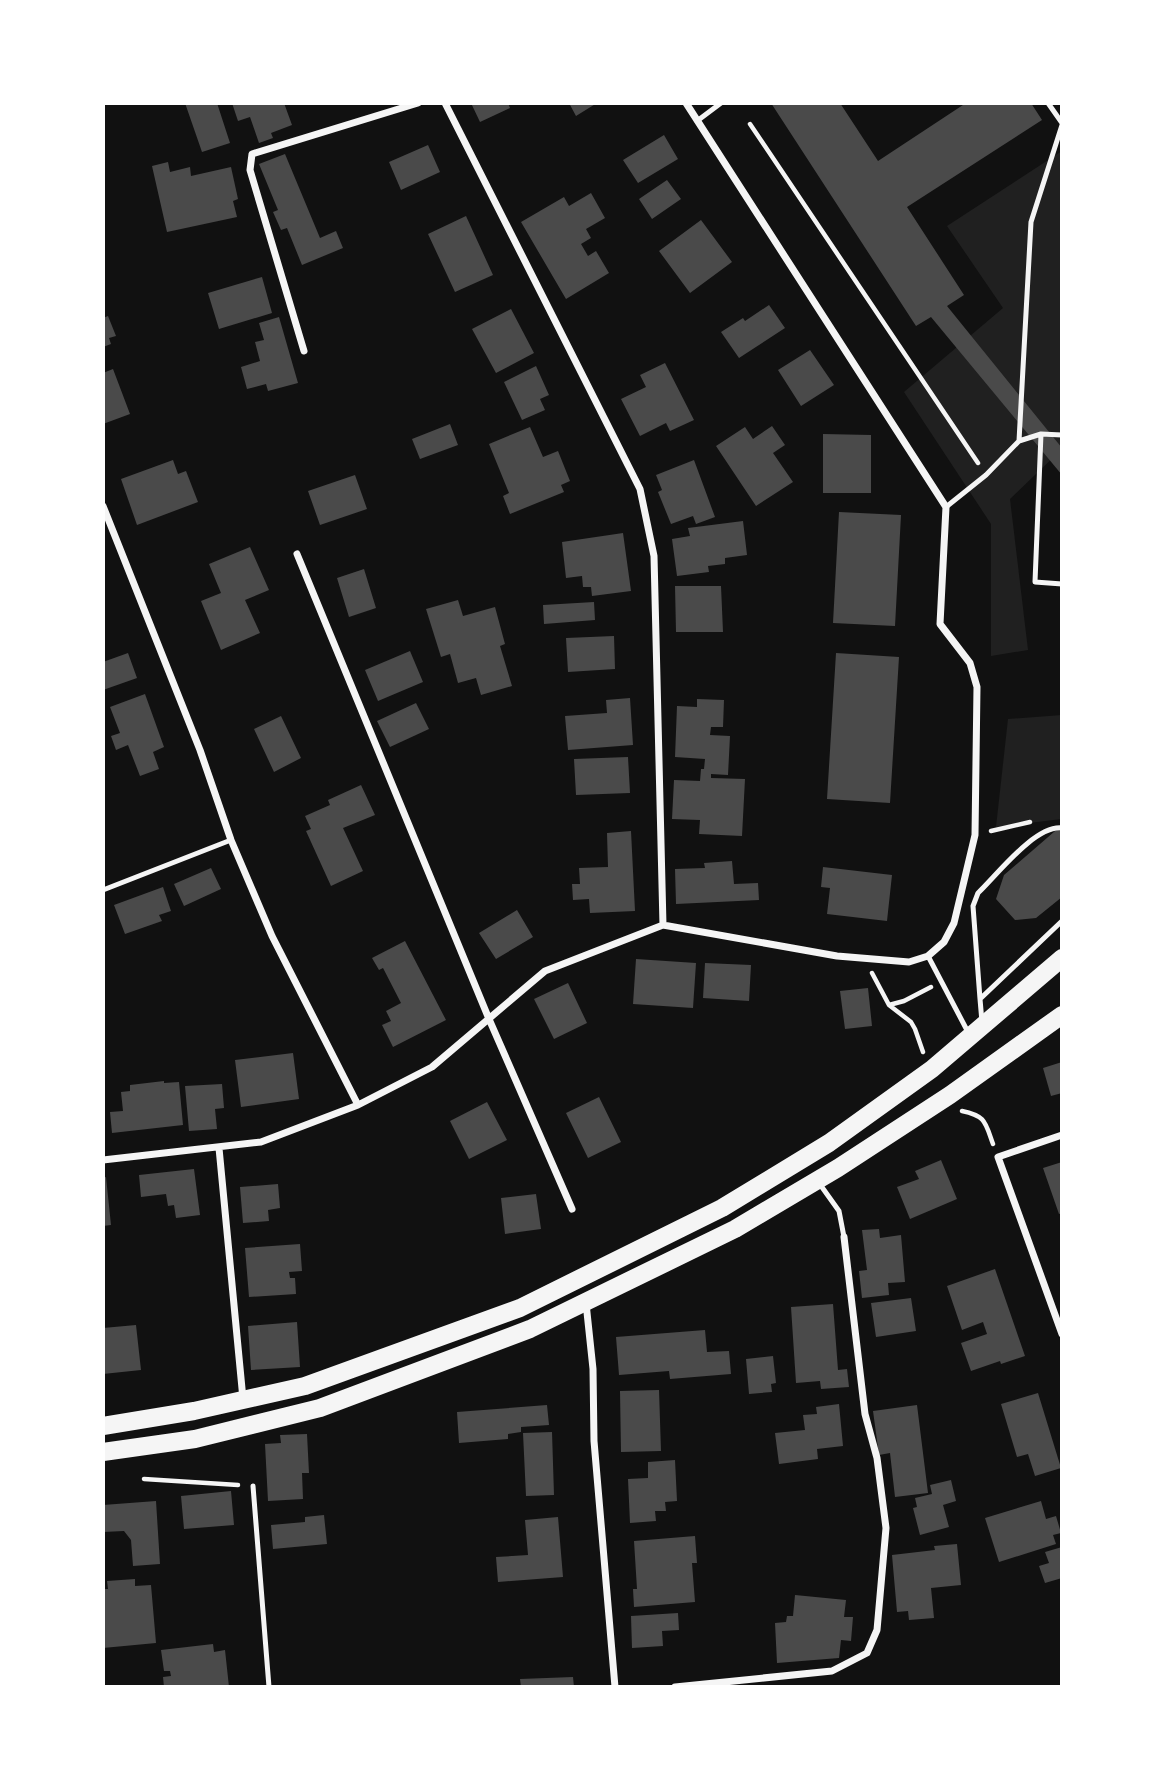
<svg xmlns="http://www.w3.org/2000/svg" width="1165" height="1790" font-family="Roboto,sans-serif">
<rect width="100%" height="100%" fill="#111"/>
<path fill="#202020" d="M1062 151V449L1010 499 1028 650 991 656V524L904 392 1003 308 947 226Z
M1062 715V819L996 827 1008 719Z"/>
<path fill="#4a4a4a" d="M185 103H217L230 143 202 152Z
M232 103H284L292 125 271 133 273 138 259 143 250 117 238 121Z
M471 103H508L510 108 480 122Z
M569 103H597L576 116Z
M771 103H840L878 161 966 103H1031L1042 120 907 207 964 295 947 306 1062 448V475L931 317 916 326Z
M664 135 678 159 638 183 623 160Z
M428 145 440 172 401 190 389 162Z
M285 154 320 238 336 231 343 248 302 265 287 228 281 230 273 212 278 210 259 164Z
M168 162 170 172 190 167 191 176 231 167 238 199 233 201 237 217 167 232 152 166Z
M667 180 681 199 652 219 639 199Z
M591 193 605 218 586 229 591 238 581 244 588 256 596 251 609 273 566 299 521 222 564 197 569 206Z
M466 216 493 275 455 292 428 234Z
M701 220 732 262 690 293 659 251Z
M262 277 272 313 219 329 208 293Z
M769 305 785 328 739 358 721 332 743 318 745 321Z
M511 309 534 353 496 373 472 329Z
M108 316 116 336 109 338 111 344 103 347V318Z
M279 317 298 383 268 391 266 384 247 389 241 367 260 361 255 342 264 340 259 323Z
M810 350 834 385 801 406 778 370Z
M665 363 694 420 670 431 666 423 640 436 621 399 646 387 640 375Z
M536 366 549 395 540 399 545 410 522 420 504 382Z
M113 369 130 414 103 424V373Z
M450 424 458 445 420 459 412 439Z
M772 426 785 445 773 453 793 482 756 506 716 446 745 427 753 439Z
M530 427 543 457 558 451 570 481 561 485 564 492 510 514 503 496 509 493 489 444Z
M823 434 871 435V493H823Z
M173 460 178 474 186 471 198 502 137 525 121 479Z
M694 460 715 517 696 524 693 516 671 524 658 492 662 490 656 475Z
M355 475 367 509 320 525 308 491Z
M839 512 901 515 895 626 833 623Z
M743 521 747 555 725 558V564L708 566 709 572 677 576 672 539 690 536 688 528Z
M623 533 631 591 592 596 591 587H583L582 576 566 578 562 542Z
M250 547 269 590 245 600 260 633 221 650 201 601 221 593 209 564Z
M364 569 376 608 349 617 337 578Z
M675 586H721L723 632H676Z
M458 600 463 616 495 607 505 644 500 646 512 686 481 695 476 678 458 683 450 654 441 657 426 609Z
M594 602 595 620 544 624 543 605Z
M614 636 615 669 568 672 566 638Z
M410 651 423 682 378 701 365 670Z
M128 653 137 678 103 690V662Z
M836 653 899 657 890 803 827 799Z
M145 694 164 747 153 752 159 769 140 776 128 745 116 750 111 736 120 733 110 707Z
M630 698 633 745 568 750 565 716 607 713 606 700Z
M697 699 724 700 723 727H711L710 735 730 736 728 775 711 774V778L745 779 742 836 699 834 700 820 672 819 674 780 700 781 701 769H704L705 759 675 757 677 706 697 707Z
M416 703 429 729 390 747 377 721Z
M281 716 301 758 274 772 254 729Z
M628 757 630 793 576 795 574 759Z
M361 785 375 815 343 828 363 871 331 886 306 831 311 829 305 816 330 805 328 800Z
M1062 825V897L1036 918 1015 920 996 899 1004 875Z
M631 831 635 911 590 913 589 899 573 900 572 884H580L579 868 608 867 607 833Z
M732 861 734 884 758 883 759 900 676 904 675 869 705 868 704 863Z
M823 867 892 875 887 921 827 914 830 888 821 887Z
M211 868 221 889 184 906 174 884Z
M163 887 171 911 159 915 162 921 125 934 114 905Z
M517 910 533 937 496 959 479 933Z
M405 941 446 1020 393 1047 382 1025 391 1021 386 1011 401 1003 383 968 379 970 372 958Z
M636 959 696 963 693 1008 633 1004Z
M705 963 751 965 749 1001 703 998Z
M568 983 587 1023 554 1039 534 999Z
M868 988 872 1026 845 1029 840 991Z
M293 1053 299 1099 241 1107 235 1060Z
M1062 1062V1093L1051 1096 1043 1068Z
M164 1081V1083L179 1082 183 1125 112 1133 110 1112 123 1111 121 1092 130 1091V1085Z
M222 1084 224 1108 215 1109 217 1129 189 1131 185 1086Z
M599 1097 621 1142 588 1158 566 1113Z
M487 1102 507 1140 469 1159 450 1121Z
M941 1160 957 1199 910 1219 897 1187 919 1179 915 1171Z
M1062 1162V1213L1059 1214 1043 1168Z
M194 1169 200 1215 176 1218 174 1205 168 1206 166 1194 141 1197 139 1175Z
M106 1177 111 1225 103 1226V1178Z
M278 1184 280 1208 268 1210 269 1221 243 1223 240 1187Z
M536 1194 541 1229 505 1234 501 1198Z
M879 1229 880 1238 901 1235 905 1282 888 1283 889 1295 862 1298 859 1271 867 1270 862 1230Z
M300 1244 302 1271 289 1272 290 1278H295L296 1294 249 1297 245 1248Z
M995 1269 1025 1356 1001 1364 1000 1361 971 1371 961 1343 987 1334 983 1322 962 1330 947 1286Z
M911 1298 916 1331 876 1337 871 1303Z
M833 1304 838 1370 847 1369 849 1387 821 1389 820 1381 796 1383 791 1307Z
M297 1322 300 1367 251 1370 248 1326Z
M136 1325 141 1370 103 1374V1328Z
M705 1330 707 1352 729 1351 731 1374 670 1379 669 1371 619 1375 616 1337Z
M773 1356 776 1383 771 1384 772 1392 749 1394 746 1359Z
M659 1390 661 1451 621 1452 620 1391Z
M1038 1393 1061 1468 1035 1476 1028 1454 1017 1457 1001 1404Z
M839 1404 843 1446 817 1449 818 1459 779 1464 775 1433 805 1430 803 1415 817 1414 816 1407Z
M547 1405 549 1425 521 1427V1432L508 1434V1439L459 1443 457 1412Z
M917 1405 928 1493 895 1497 890 1453 879 1455 873 1411Z
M552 1432 554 1495 526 1496 523 1433Z
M307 1434 309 1473H302L303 1499 268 1501 265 1444 281 1443 280 1435Z
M675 1460 677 1501 665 1502 666 1511H655L656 1521 630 1523 628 1479 648 1478V1462Z
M951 1480 956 1501 943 1505 949 1527 920 1535 913 1508 917 1507 915 1498 932 1494 930 1485Z
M231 1491 234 1525 184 1529 181 1496Z
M156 1501 160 1564 133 1566 131 1540 124 1531 103 1532V1505Z
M1041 1501 1046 1519 1056 1516 1061 1533 1053 1535 1056 1544 999 1562 985 1518Z
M324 1515 327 1544 273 1549 271 1525 305 1522V1517Z
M558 1517 563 1577 498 1582 496 1557 528 1555 525 1520Z
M695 1536 697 1563H692L695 1602 634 1607 633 1589H637L634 1541Z
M957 1544 961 1585 931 1588 934 1618 909 1620 908 1611 897 1612 892 1555 935 1550 934 1546Z
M1062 1547V1578L1045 1583 1039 1566 1049 1563 1045 1552Z
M135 1579V1586L151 1585 156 1643 103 1648V1589H108L107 1581Z
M795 1595 846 1600 844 1617H853L851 1641 841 1640 839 1658 777 1663 775 1623 786 1622 787 1616H793Z
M678 1613 679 1630 662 1631 663 1646 632 1648 631 1616Z
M213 1644 214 1652 225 1650 229 1687H164L163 1677 171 1676 170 1671H164L161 1650Z
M573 1677 574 1687H521L520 1679Z"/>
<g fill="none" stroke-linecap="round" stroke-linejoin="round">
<path stroke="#f5f5f5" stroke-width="4.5" d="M750 124 978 463
M991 831 1030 822
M872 973 889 1005 911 1022 915 1029 923 1052
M889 1005 904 1001 931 987
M962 1111C986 1116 985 1122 993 1144
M144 1479 238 1485"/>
<path stroke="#f5f5f5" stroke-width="5" d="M1048 103 1062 123
M697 121 721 103
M1041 434 1035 582 1062 584
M1019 441 1041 434 1062 435
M946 507 986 475 1019 441 1031 222 1062 125
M103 890 231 840
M928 956 969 1034
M980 999 973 906 978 893C997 875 1035 825 1062 828
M982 1022 980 999 1062 921
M819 1183 839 1211 844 1237
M253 1486 269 1687"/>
<path stroke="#f5f5f5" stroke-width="7" d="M445 103 640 489 654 556 663 925
M304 351 250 170 252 154 418 103
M103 506 200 750 231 840 272 936 358 1105
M297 554 489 1019 572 1209
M663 925 837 956 909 962 928 956 944 942 954 923 975 835 977 687 970 663 940 624 946 507 686 103
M1062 1135 998 1157 1062 1334
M219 1148 243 1399
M103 1160 261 1142 358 1105 432 1067 545 971 663 925
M586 1303 593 1369 594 1441 615 1687
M675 1687 832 1671 867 1653 877 1630 886 1528 877 1458 865 1414 844 1237"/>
<path stroke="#f5f5f5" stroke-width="18" d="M103 1426 194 1411 305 1386 520 1308 722 1208 829 1143 932 1069 1062 958
M103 1452 195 1439 320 1408 530 1329 735 1229 838 1168 950 1095 1062 1015"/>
</g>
<rect width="1165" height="1790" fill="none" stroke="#ffffff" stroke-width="210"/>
</svg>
